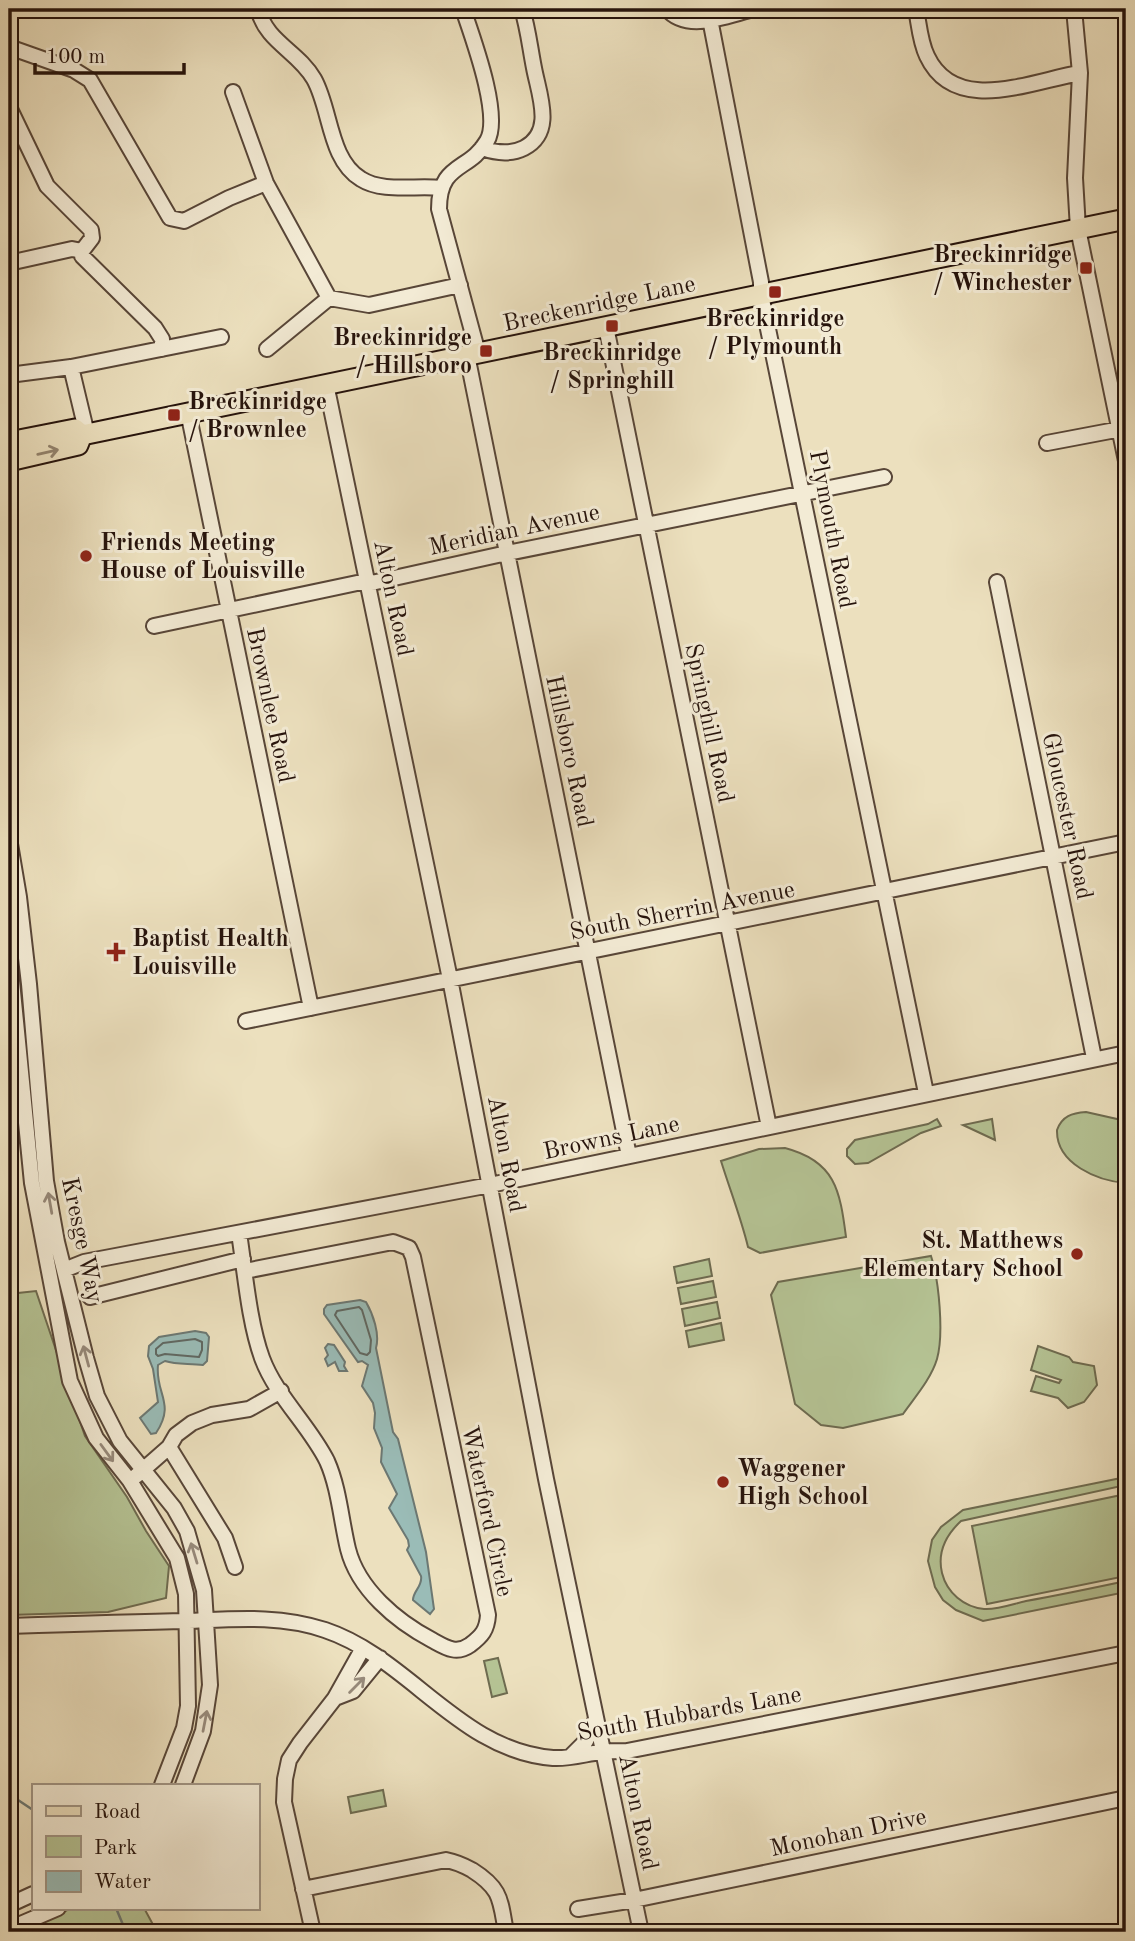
<svg xmlns="http://www.w3.org/2000/svg" width="1135" height="1941" font-family="'Old Standard TT',serif">
<rect width="100%" height="100%" fill="#ece0be"/>
<filter id="stains"><feTurbulence type="fractalNoise" baseFrequency=".00286" numOctaves="4"/><feColorMatrix values="0 0 0 0 .2 0 0 0 0 .09 0 0 0 0 .02 0 0 0 .5 -.17"/></filter>
<radialGradient id="worn" r=".72"><stop offset=".6" stop-color="#630" stop-opacity="0"/><stop offset="1" stop-color="#630" stop-opacity=".3"/></radialGradient>
<path fill="#b5c394" stroke="#6e6b50" stroke-width="2" d="M1086 1112 1117 1119 1126 1124V1183C1098 1181 1056 1164 1057 1130 1062 1116 1072 1113 1086 1112Z
M937 1119 941 1126 921 1133 868 1163 855 1164 847 1156V1149L855 1140 928 1124Z
M992 1119 995 1140 963 1125Z
M785 1148C835 1161 840 1190 846 1237L760 1253 748 1247C741 1218 730 1190 721 1161L759 1149Z
M931 1256C939 1280 944 1334 937 1359 931 1379 915 1397 903 1414L843 1428 821 1425 795 1404 771 1295 778 1282Z
M709 1259 712 1276 677 1283 674 1267Z
M713 1281 716 1297 681 1304 678 1288Z
M36 1291 85 1436 127 1497 146 1531 169 1566 166 1598 108 1612 9 1615V1294Z
M717 1302 720 1318 685 1326 682 1309Z
M721 1323 724 1340 689 1347 686 1331Z
M1038 1346 1069 1357 1073 1362 1094 1366 1097 1385 1084 1402 1068 1408 1058 1398 1031 1391 1036 1376 1059 1383 1061 1380 1031 1370Z
M1126 1477V1485L961 1521C946 1535 937 1552 942 1573 947 1593 964 1607 984 1609 997 1610 1013 1604 1026 1601 1060 1595 1093 1588 1126 1581V1592L983 1621 956 1610 943 1600 935 1587 928 1561 932 1540 941 1527 963 1510Z
M1126 1494V1576L987 1604 972 1526Z
M498 1658 507 1693 492 1697 484 1661Z
M383 1790 386 1806 351 1813 348 1797Z
M72 1908H144L157 1932H16Z"/>
<path fill="#9abcb7" stroke="#6c7873" stroke-width="2" d="M360 1300 366 1302C373 1314 380 1334 376 1348L393 1432 398 1439 426 1552 434 1609 430 1614 413 1600C413 1591 423 1586 421 1576L407 1550 409 1546 408 1540 389 1508 397 1494 381 1462 382 1448 374 1428 375 1413 373 1403 362 1386 368 1365 362 1361 358 1362 324 1314V1309L327 1305Z
M195 1331 206 1333 209 1337 207 1361 203 1365C190 1363 177 1365 165 1361L158 1365C155 1394 176 1403 156 1433L151 1434 140 1418 158 1402 153 1369 148 1356 149 1346 159 1337Z
M328 1344 334 1345 345 1362 344 1366 347 1371H339L335 1362 328 1366 325 1359 328 1355 325 1348Z"/>
<g fill="none" stroke-linecap="round" stroke-linejoin="round">
<path stroke="#606862" stroke-width="2" d="M359 1307 362 1310 371 1340 370 1352 367 1355 360 1353 335 1315 337 1311Z
M195 1339 202 1342V1350L199 1357 165 1354 158 1356 156 1354V1349L163 1343Z"/>
<path stroke="#6c7873" stroke-width="2.5" d="M9 1794 33 1810
M116 1908 126 1932"/>
<g stroke="#584638" stroke-width="18">
<path id="minor" d="M258 9C266 42 298 51 314 79 331 109 329 160 361 179 383 193 416 185 441 188
M463 9C472 36 502 116 487 141 469 172 439 162 439 209L478 353
M667 9C687 33 728 15 754 9
M916 9C919 24 920 42 927 56 955 116 1031 81 1080 73
M1074 9 1080 73 1075 178 1078 229 1126 461
M710 19 761 282V295L926 1093
M9 47 74 70 90 80 170 218 184 221 229 198 266 183
M233 92 266 183 329 298
M9 107 47 186 91 230 92 238 82 251V256L155 328 162 339V349
M482 148C496 153 510 155 524 148 555 132 539 95 534 68 530 48 528 28 522 9
M9 263 72 249 82 251
M606 327 769 1127
M267 349 329 298 369 305 460 285
M467 355 629 1156
M71 367 87 434
M9 375 71 367 221 337
M326 384 450 979 546 1479 641 1932
M188 412 311 1008
M1047 443 1126 428
M997 582 1094 1058
M154 626 357 583 376 582 498 555 884 477
M9 838 19 897 29 984 46 1181 57 1242 86 1358 97 1396 120 1441 174 1508 187 1531 204 1590 210 1685 203 1731 183 1785
M9 951 32 1183 70 1381 96 1438 130 1481 177 1558 186 1594 188 1706 184 1728 162 1785
M246 1021 1126 842
M239 1233C245 1272 249 1322 262 1358 276 1396 309 1425 327 1461 339 1488 341 1520 348 1549 358 1589 396 1621 432 1640 445 1647 456 1655 470 1645 482 1636 487 1630 488 1615L413 1257 409 1248 393 1242 245 1271
M64 1270 84 1262 490 1185 1126 1053
M90 1297 243 1259
M169 1447 225 1538 235 1567
M136 1476 169 1447 176 1435 192 1423 212 1415 249 1409 281 1391
M9 1626C69 1624 129 1622 189 1621 236 1619 280 1615 325 1630 409 1658 460 1751 553 1758 569 1759 585 1754 600 1752 609 1751 618 1751 627 1751L1126 1653
M363 1648 335 1698 353 1691 380 1658
M570 1757 586 1741 595 1721
M303 1889 446 1860C456 1862 463 1865 472 1870 502 1889 500 1900 506 1932
M9 1905 33 1894
M578 1909 634 1900 1126 1798
M9 1929 58 1908
M313 1932 284 1802 285 1779 289 1760 300 1743 335 1698"/>
</g>
<g stroke="#26130c" stroke-width="23">
<path id="major" d="M9 442 75 429 82 435 87 434 1126 219
M9 461 78 445 82 435"/>
</g>
<use href="#minor" stroke="#f3ebd5" stroke-width="14"/>
<use href="#major" stroke="#ece0be" stroke-width="19"/>
</g>
<defs><path id="oneway-shaft" d="M-6 0H5M1.5-3L5.5 0L1.5 3" fill="none" stroke-width="1.6" stroke-linecap="round" stroke-linejoin="round" transform="scale(1.75)"/></defs>
<use stroke="#93846e" href="#oneway-shaft" transform="translate(48 452) rotate(-13)"/>
<g stroke="#978a7b">
<use href="#oneway-shaft" transform="translate(50 1203) rotate(-100)"/>
<use href="#oneway-shaft" transform="translate(86 1356) rotate(-105)"/>
<use href="#oneway-shaft" transform="translate(107 1453) rotate(54)"/>
<use href="#oneway-shaft" transform="translate(194 1553) rotate(-107)"/>
<use href="#oneway-shaft" transform="translate(357 1685) rotate(-45)"/>
<use href="#oneway-shaft" transform="translate(205 1721) rotate(-79)"/>
</g>
<g fill="#8f2418" stroke="#f3ebd5" stroke-width="2.5">
<rect x="1079" y="261" width="14" height="14" rx="3.5"/>
<rect x="768" y="285" width="14" height="14" rx="3.5"/>
<rect x="605" y="319" width="14" height="14" rx="3.5"/>
<rect x="479" y="344" width="14" height="14" rx="3.5"/>
<rect x="167" y="408" width="14" height="14" rx="3.5"/>
<circle cx="86" cy="556" r="7"/>
<path d="M112.5 941.5h7v7h7v7h-7v7h-7v-7h-7v-7h7z"/>
<circle cx="1077" cy="1254" r="7"/>
<circle cx="723" cy="1482" r="7"/>
</g>
<g text-anchor="middle" stroke-width="6" stroke-linejoin="round" paint-order="stroke">
<g font-size="24" font-weight="bold" fill="#26130c" stroke="#f3ebd5" text-anchor="start">
<text x="1072" y="262" text-anchor="end">Breckinridge<tspan x="1072" dy="28">/ Winchester</tspan></text>
<text x="775" y="326" text-anchor="middle">Breckinridge<tspan x="775" dy="28">/ Plymounth</tspan></text>
<text x="472" y="345" text-anchor="end">Breckinridge<tspan x="472" dy="28">/ Hillsboro</tspan></text>
<text x="612" y="360" text-anchor="middle">Breckinridge<tspan x="612" dy="28">/ Springhill</tspan></text>
<text x="188" y="409">Breckinridge<tspan x="188" dy="28">/ Brownlee</tspan></text>
<text x="100" y="550">Friends Meeting<tspan x="100" dy="28">House of Louisville</tspan></text>
<text x="132" y="946">Baptist Health<tspan x="132" dy="28">Louisville</tspan></text>
<text x="1063" y="1248" text-anchor="end">St. Matthews<tspan x="1063" dy="28">Elementary School</tspan></text>
<text x="737" y="1476">Waggener<tspan x="737" dy="28">High School</tspan></text>
</g>
<g font-size="24" fill="#26130c" stroke="#f3ebd5">
<text transform="translate(599 303) rotate(-12)" y="8">Breckenridge Lane</text>
<text transform="translate(514 529) rotate(-12)" y="8">Meridian Avenue</text>
<text transform="translate(833 529) rotate(79)" y="8">Plymouth Road</text>
<text transform="translate(394 598) rotate(78)" y="8">Alton Road</text>
<text transform="translate(271 705) rotate(78)" y="8">Brownlee Road</text>
<text transform="translate(710 723) rotate(78)" y="8">Springhill Road</text>
<text transform="translate(570 751) rotate(78)" y="8">Hillsboro Road</text>
<text transform="translate(1068 816) rotate(78)" y="8">Gloucester Road</text>
<text transform="translate(682 910) rotate(-11)" y="8">South Sherrin Avenue</text>
<text transform="translate(611 1137) rotate(-12)" y="8">Browns Lane</text>
<text transform="translate(507 1154) rotate(79)" y="8">Alton Road</text>
<text transform="translate(83 1240) rotate(78)" y="8">Kresge Way</text>
<text transform="translate(488 1511) rotate(78)" y="8">Waterford Circle</text>
<text transform="translate(689 1713) rotate(-10)" y="8">South Hubbards Lane</text>
<text transform="translate(639 1812) rotate(78)" y="8">Alton Road</text>
<text transform="translate(848 1832) rotate(-12)" y="8">Monohan Drive</text>
</g>
</g>
<rect width="1135" height="1941" fill="none" stroke="#ece0be" stroke-width="35"/>
<rect x="10" y="10" width="1114" height="1920" fill="none" stroke="#26130c" stroke-width="3.5"/>
<rect x="18" y="18" width="1100" height="1906" fill="none" stroke="#26130c" stroke-width="2"/>
<rect x="32" y="1784" width="228" height="126" fill="#f3ebd5" stroke="#a19585" stroke-width="2"/>
<rect x="46" y="1806" width="35" height="10" fill="#ece0be" stroke="#a19585" stroke-width="2"/>
<text x="94" y="1818" font-size="21" fill="#26130c">Road</text>
<rect x="46" y="1836" width="35" height="21" fill="#b5c394" stroke="#a19585" stroke-width="2"/>
<text x="94" y="1854" font-size="21" fill="#26130c">Park</text>
<rect x="46" y="1871" width="35" height="21" fill="#9abcb7" stroke="#a19585" stroke-width="2"/>
<text x="94" y="1888" font-size="21" fill="#26130c">Water</text>
<path d="M35 63v10h149v-10" fill="none" stroke="#26130c" stroke-width="3.5"/>
<text x="46" y="63" font-size="21" fill="#26130c" stroke="#f3ebd5" stroke-width="5" paint-order="stroke">100 m</text>
<rect width="100%" height="100%" filter="url(#stains)"/>
<rect width="100%" height="100%" fill="url(#worn)"/>
</svg>
